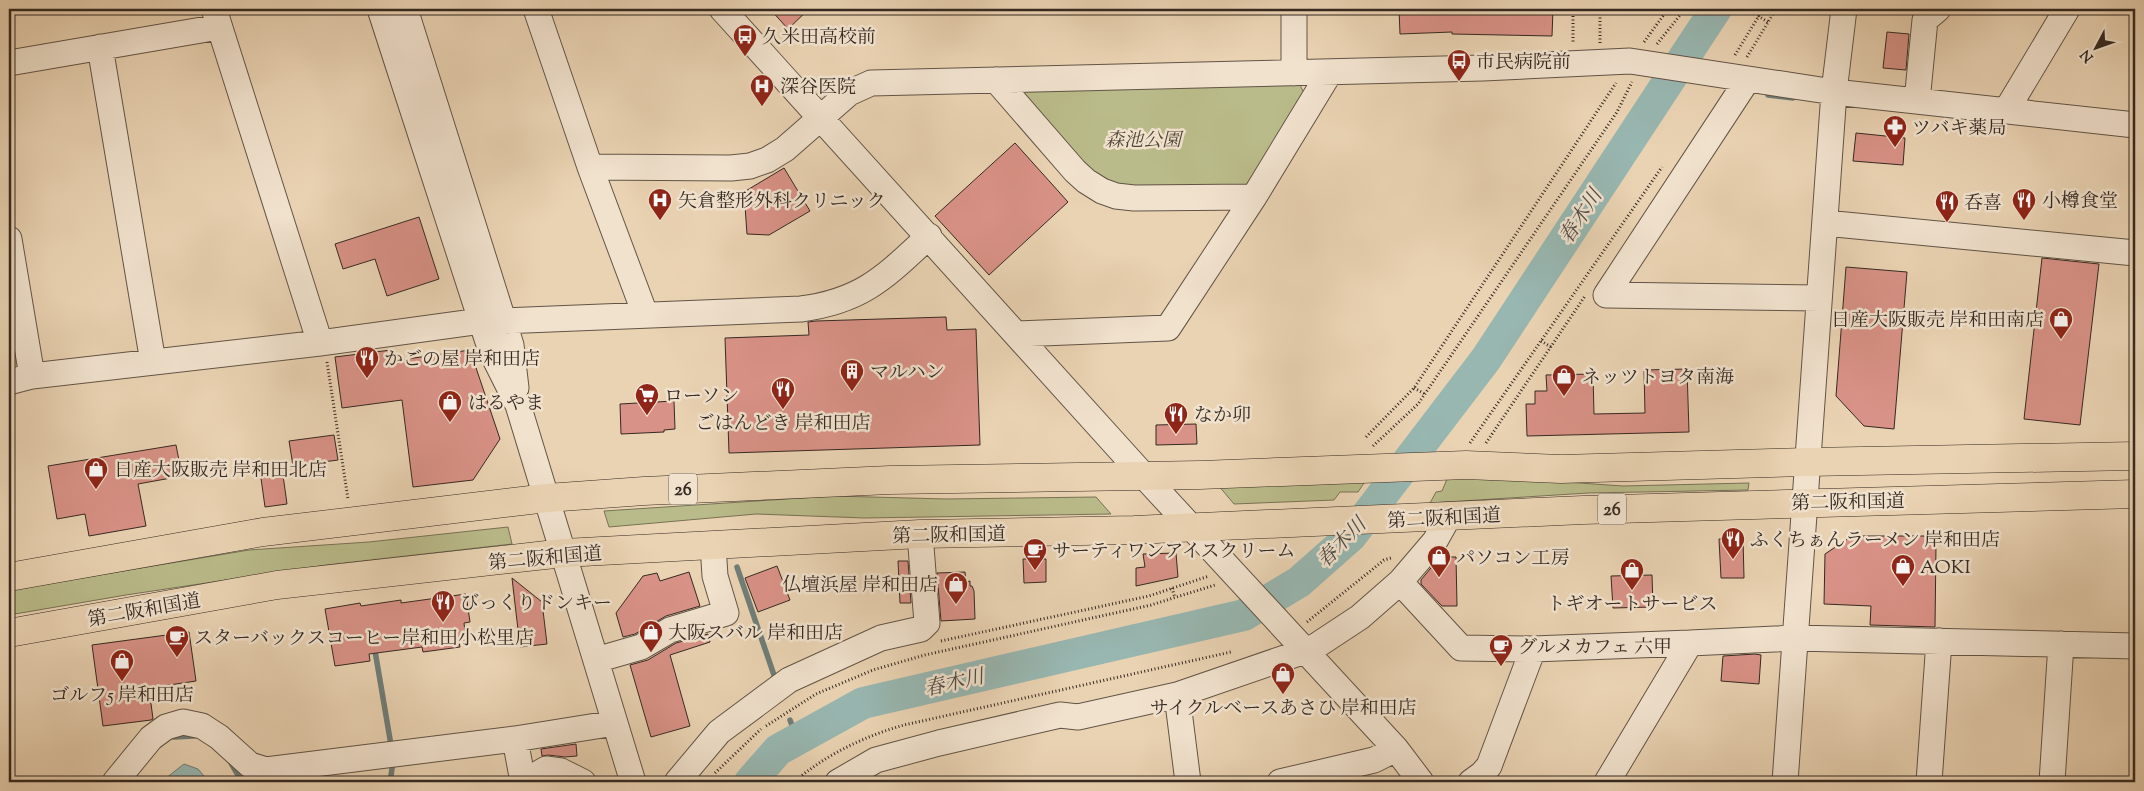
<svg xmlns="http://www.w3.org/2000/svg" width="2144" height="791" font-family="'Sorts Mill Goudy','Noto Serif JP',serif">
<rect width="100%" height="100%" fill="#ead3b3"/>
<filter id="stains"><feTurbulence type="fractalNoise" baseFrequency=".004" numOctaves="4"/><feColorMatrix values="0 0 0 0 .2 0 0 0 0 .09 0 0 0 0 .02 0 0 0 .5 -.17"/></filter>
<radialGradient id="worn" r=".72"><stop offset=".6" stop-color="#630" stop-opacity="0"/><stop offset="1" stop-color="#630" stop-opacity=".3"/></radialGradient>
<path fill="#babb8a" stroke="#787256" d="M1300 85 1304 93 1248 183 1240 188 1144 190 1095 182 1020 93 1025 89Z
M9 299 21 361 12 373H9Z
M1491 477 1623 486 1749 483 1748 490 1588 493 1430 503 1436 492 1442 491 1447 479Z
M1366 480 1358 492H1340L1334 500 1234 504 1218 485Z
M833 496 946 499 1096 497 1111 514 864 518 756 514 609 527 604 511Z
M508 527 512 544 326 565 126 595 9 615V590L249 550 369 542Z"/>
<path fill="#98b7b1" stroke="#707e78" d="M184 764 198 769 209 782H161Z"/>
<g fill="none" stroke-linecap="round" stroke-linejoin="round">
<path stroke="#707e78" stroke-width="5.5" d="M1768 95 1793 98
M737 567 776 681
M374 645 391 745
M790 720 797 739
M174 737 194 736
M231 763 242 782
M390 782 393 762"/>
<path stroke="#98b7b1" stroke-width="32" d="M750 782 778 750 863 703 1244 615 1299 582 1351 536 1486 359 1716 9"/>
</g>
<path fill="#d99287" stroke="#352922" d="M770 9H809L788 29Z
M1399 9H1553L1552 36 1452 34V32L1400 34Z
M1887 32 1909 34 1906 70 1883 68Z
M1856 133 1905 138 1903 165 1853 161Z
M1015 143 1068 202 989 275 935 216Z
M784 168 810 211 769 235 747 234 744 192Z
M419 217 439 279 387 296 375 259 343 269 335 244Z
M2042 258 2099 264 2080 425 2024 419Z
M1846 267 1907 272 1894 429 1864 426 1836 396Z
M946 317 947 330 976 329 980 445 729 453 725 338 809 335 808 322 816 321Z
M391 350 393 361 470 350 500 439 473 480 413 487 402 400 342 408 335 357Z
M1687 369 1689 432 1527 436 1526 404H1535V391H1547L1546 375 1593 374 1594 414 1645 413 1644 370Z
M674 401 675 429 664 430V432L621 434 620 404Z
M1196 424 1197 444 1156 445V425Z
M334 435 338 460 293 466 289 441Z
M176 445 182 476 138 484 146 526 89 536 85 514 57 519 48 466Z
M282 468 287 504 265 507 260 471Z
M1852 536H1924L1934 541 1936 545 1935 627 1870 625 1871 606 1824 604 1825 554Z
M1743 538 1744 578H1721L1719 539Z
M1176 553 1178 577 1136 586V568L1145 567 1143 554Z
M1440 557H1456L1457 606H1442L1421 584V580Z
M1023 559H1046V582L1024 583Z
M898 561H908L911 603H900Z
M777 566 790 600 758 612 745 578Z
M689 572 700 606 666 616 635 634 623 637 616 613 643 576 657 573 660 581Z
M965 572 966 582 970 581V586H972L974 591 975 619 941 621 937 573Z
M1652 575 1653 607 1613 608 1611 576Z
M512 578 542 602 547 644 520 647Z
M466 594 470 622 464 623 466 641 459 642 460 647 423 652 422 647 369 654 370 661 335 666 325 609 360 603 361 606 401 600V603Z
M189 632 196 681 149 688 153 719 151 720 103 726 92 645Z
M708 634 710 642 670 655 690 726 651 737 630 665 648 660 676 643Z
M1755 654 1761 655 1759 684 1721 681 1723 656Z
M576 744 577 756 565 757 548 755 542 756 541 749Z"/>
<g fill="none" stroke-linecap="round" stroke-linejoin="round">
<g stroke="#625446" stroke-width="27">
<path id="minor" d="M214 9 320 343
M380 9 491 351 518 405 633 782
M405 9 511 345 516 388
M536 9 590 167 645 314
M722 9 1144 476 1396 749 1421 782
M1294 9V73
M100 47 153 362
M9 63 219 27
M1748 79 1606 295 1819 298
M996 80 1075 171 1086 181 1102 191 1116 196 1134 198 1254 197
M1917 101 1925 20 1938 9
M2006 111 2067 9
M590 167 731 168 750 166 767 160 785 149 849 93 871 83 1483 68 1630 61 1834 92 2135 125
M1825 223 2135 253
M9 239 32 376
M504 321 801 309C863 301 886 276 929 236
M1017 334 1168 328 1254 197 1330 72
M9 382 32 376 320 343 481 321
M1400 582 1461 648 1533 649 1690 643
M596 660 641 647 670 630 726 613 715 576 713 545
M1177 695 1188 782
M515 739 523 782
M115 782 151 738 166 727 183 722 202 726 219 737 250 765 266 770 515 739 615 723
M524 782 546 769 561 771 583 782
M677 782 719 732 789 680 881 638 921 629 927 623 920 534
M838 782 876 760 939 743 1060 715 1078 717 1177 695 1305 651 1316 646 1360 617 1400 582 1435 541 1449 516
M1280 782 1374 760 1396 749
M1471 782 1482 774 1489 766 1533 649
M1607 782 1690 643 1795 638 2135 646
M1785 782 1834 92 1844 9
M1929 782 1939 641
M2052 782 2061 644"/>
</g>
<g stroke="#352922" stroke-width="29">
<path id="highway" d="M9 577 263 532 547 498 644 491 890 480 1200 475 1466 465 1561 469 1808 462 2135 456
M9 633 277 585 564 553 920 534 1134 530 1583 510 2135 494"/>
</g>
<path stroke="#352922" stroke-width="3" stroke-dasharray="1 2.5" stroke-linecap="butt" d="M1573 9V44
M1758 16 1768 22
M1644 42 1668 9
M1600 43V9
M1657 44 1685 9
M1735 55 1763 9
M1747 57 1776 9
M1541 341 1551 347
M327 362 348 499
M1414 388 1425 394
M1366 437 1414 388 1616 83
M1470 443 1662 167
M1486 443 1585 296
M1373 446 1418 404 1617 112 1632 82
M1172 588 1175 598
M1307 622 1384 560 1391 558
M941 641 1149 596 1209 576
M766 726 816 694 873 670 925 655 1151 605 1215 585
M715 773 761 729
M794 782C825 755 865 736 904 725L1231 652
M809 782 817 776"/>
<use href="#minor" stroke="#f1e2ce" stroke-width="25"/>
<use href="#highway" stroke="#ead3b3" stroke-width="28"/>
</g>
<defs>
<g id="bus-pin" transform="scale(1.25)"><path d="M0 17L-7.5 6A9.5 9.5 0 1 1 7.5 6Z" fill="#8f2418" stroke="#f1e2ce"/><path d="M-5-6H5V4H4V6H2V4H-2V6H-4V4H-5ZM-3.5-4V0h7V-4ZM-3.5 1.2v1.5H-2V1.2ZM2 1.2v1.5H3.5V1.2Z" fill="#fff"/></g>
<g id="hospital-pin" transform="scale(1.25)"><path d="M0 17L-7.5 6A9.5 9.5 0 1 1 7.5 6Z" fill="#8f2418" stroke="#f1e2ce"/><path d="M-5-5h3v3.5h4V-5h3V5h-3V1.5h-4V5h-3Z" fill="#fff"/></g>
<g id="pharmacy-pin" transform="scale(1.25)"><path d="M0 17L-7.5 6A9.5 9.5 0 1 1 7.5 6Z" fill="#8f2418" stroke="#f1e2ce"/><path d="M-2-6h4v4h4v4h-4v4h-4v-4h-4v-4h4Z" fill="#fff"/></g>
<g id="restaurant-pin" transform="scale(1.25)"><path d="M0 17L-7.5 6A9.5 9.5 0 1 1 7.5 6Z" fill="#8f2418" stroke="#f1e2ce"/><path d="M-5-6h1v4h1v-4h1v4h1v-4h1v5L-1.5 .5V6h-2V.5L-5-1ZM5-6V6H3V1.5H1.5Q1.5-4 5-6Z" fill="#fff"/></g>
<g id="shop-pin" transform="scale(1.25)"><path d="M0 17L-7.5 6A9.5 9.5 0 1 1 7.5 6Z" fill="#8f2418" stroke="#f1e2ce"/><path d="M-5-2.5h2.3a2.7 3.5 0 0 1 5.4 0H5L5.5 6h-11ZM-1.5-2.5h3a1.5 2.3 0 0 0-3 0Z" fill="#fff"/></g>
<g id="building-pin" transform="scale(1.25)"><path d="M0 17L-7.5 6A9.5 9.5 0 1 1 7.5 6Z" fill="#8f2418" stroke="#f1e2ce"/><path d="M-4-6H4V6H1V3H-1V6H-4ZM-2.5-4.3h1.7v1.8h-1.7ZM.8-4.3h1.7v1.8H.8ZM-2.5-1h1.7V.8h-1.7ZM.8-1h1.7V.8H.8Z" fill="#fff"/></g>
<g id="supermarket-pin" transform="scale(1.25)"><path d="M0 17L-7.5 6A9.5 9.5 0 1 1 7.5 6Z" fill="#8f2418" stroke="#f1e2ce"/><path d="M-6-5.5h2.5l.6 2H6L4.5 2H-2.5L-4.4-4H-6ZM-1.5 3.2a1.3 1.3 0 1 0 .1 0ZM3 3.2a1.3 1.3 0 1 0 .1 0Z" fill="#fff"/></g>
<g id="cafe-pin" transform="scale(1.25)"><path d="M0 17L-7.5 6A9.5 9.5 0 1 1 7.5 6Z" fill="#8f2418" stroke="#f1e2ce"/><path d="M-5.5-4.5H6V0H3Q3 3.5 0 3.5H-2.5Q-5.5 3.5-5.5 0ZM3-3.2v2h1.7v-2ZM-6 4.5H4V6H-6Z" fill="#fff"/></g>
</defs>
<g fill-rule="evenodd">
<use href="#bus-pin" x="745" y="36"/>
<use href="#bus-pin" x="1459" y="61"/>
<use href="#hospital-pin" x="762" y="86"/>
<use href="#pharmacy-pin" x="1895" y="127"/>
<use href="#hospital-pin" x="660" y="200"/>
<use href="#restaurant-pin" x="2024" y="200"/>
<use href="#restaurant-pin" x="1947" y="202"/>
<use href="#shop-pin" x="2061" y="319"/>
<use href="#restaurant-pin" x="367" y="358"/>
<use href="#building-pin" x="852" y="371"/>
<use href="#shop-pin" x="1564" y="376"/>
<use href="#restaurant-pin" x="783" y="389"/>
<use href="#supermarket-pin" x="647" y="395"/>
<use href="#shop-pin" x="450" y="402"/>
<use href="#restaurant-pin" x="1176" y="414"/>
<use href="#shop-pin" x="96" y="469"/>
<use href="#restaurant-pin" x="1733" y="539"/>
<use href="#cafe-pin" x="1035" y="550"/>
<use href="#shop-pin" x="1439" y="557"/>
<use href="#shop-pin" x="1903" y="566"/>
<use href="#shop-pin" x="1632" y="570"/>
<use href="#shop-pin" x="956" y="584"/>
<use href="#restaurant-pin" x="443" y="602"/>
<use href="#shop-pin" x="651" y="632"/>
<use href="#cafe-pin" x="177" y="637"/>
<use href="#cafe-pin" x="1501" y="646"/>
<use href="#shop-pin" x="122" y="661"/>
<use href="#shop-pin" x="1283" y="674"/>
</g>
<g text-anchor="middle" stroke-width="5" stroke-linejoin="round" paint-order="stroke">
<g fill="#f1e2ce" stroke="#6d6056" stroke-width="1">
<rect x="669" y="473.5" width="28" height="31" rx="4"/>
<rect x="1598" y="493.5" width="28" height="31" rx="4"/>
</g>
<g font-size="18" font-weight="bold" fill="#352922">
<text x="683" y="495">26</text>
<text x="1612" y="515">26</text>
</g>
<g font-size="19" fill="#352922" stroke="#f1e2ce" text-anchor="start">
<text x="762" y="43">久米田高校前</text>
<text x="1476" y="68">市民病院前</text>
<text x="780" y="93">深谷医院</text>
<text x="1912" y="134">ツバキ薬局</text>
<text x="678" y="207">矢倉整形外科クリニック</text>
<text x="2042" y="207">小樽食堂</text>
<text x="1964" y="209">呑喜</text>
<text x="2044" y="326" text-anchor="end">日産大阪販売 岸和田南店</text>
<text x="384" y="365">かごの屋 岸和田店</text>
<text x="870" y="378">マルハン</text>
<text x="1582" y="383">ネッツトヨタ南海</text>
<text x="664" y="402">ローソン</text>
<text x="468" y="409">はるやま</text>
<text x="1194" y="421">なか卯</text>
<text x="783" y="429" text-anchor="middle">ごはんどき 岸和田店</text>
<text x="114" y="476">日産大阪販売 岸和田北店</text>
<text x="1750" y="546">ふくちぁんラーメン 岸和田店</text>
<text x="1052" y="557">サーティワンアイスクリーム</text>
<text x="1456" y="564">パソコン工房</text>
<text x="1920" y="573">AOKI</text>
<text x="938" y="591" text-anchor="end">仏壇浜屋 岸和田店</text>
<text x="460" y="609">びっくりドンキー</text>
<text x="1632" y="610" text-anchor="middle">トギオートサービス</text>
<text x="668" y="639">大阪スバル 岸和田店</text>
<text x="194" y="644">スターバックスコーヒー岸和田小松里店</text>
<text x="1518" y="653">グルメカフェ 六甲</text>
<text x="122" y="701" text-anchor="middle">ゴルフ5 岸和田店</text>
<text x="1283" y="714" text-anchor="middle">サイクルベースあさひ 岸和田店</text>
</g>
<g font-size="19" font-style="italic" fill="#504637" stroke="#f1e2ce">
<text x="1143" y="146">森池公園</text>
</g>
<g font-size="19" fill="#352922" stroke="#f1e2ce">
<text transform="translate(1848 501) rotate(-1)" y="7">第二阪和国道</text>
<text transform="translate(1444 517) rotate(-3)" y="7">第二阪和国道</text>
<text transform="translate(949 534) rotate(-1)" y="7">第二阪和国道</text>
<text transform="translate(545 557) rotate(-5)" y="7">第二阪和国道</text>
<text transform="translate(144 609) rotate(-10)" y="7">第二阪和国道</text>
</g>
<g font-size="20" font-style="italic" fill="#4e4c46" stroke="#f1e2ce">
<text transform="translate(1580 216) rotate(-57)" y="7">春木川</text>
<text transform="translate(1341 542) rotate(-46)" y="7">春木川</text>
<text transform="translate(954 682) rotate(-13)" y="7">春木川</text>
</g>
</g>
<rect width="2144" height="791" fill="none" stroke="#ead3b3" stroke-width="30"/>
<rect x="10" y="10" width="2124" height="771" fill="none" stroke="#352922" stroke-width="2.5"/>
<rect x="15" y="15" width="2114" height="761" fill="none" stroke="#352922"/>
<g transform="translate(2096 48) rotate(229)" stroke="#f1e2ce" stroke-width="4" paint-order="stroke">
<path d="M0-4L9 19L0 12L-9 19Z" fill="#352922"/>
<text y="-8" font-size="14" font-weight="bold" text-anchor="middle" fill="#352922">N</text>
</g>
<rect width="100%" height="100%" filter="url(#stains)"/>
<rect width="100%" height="100%" fill="url(#worn)"/>
</svg>
